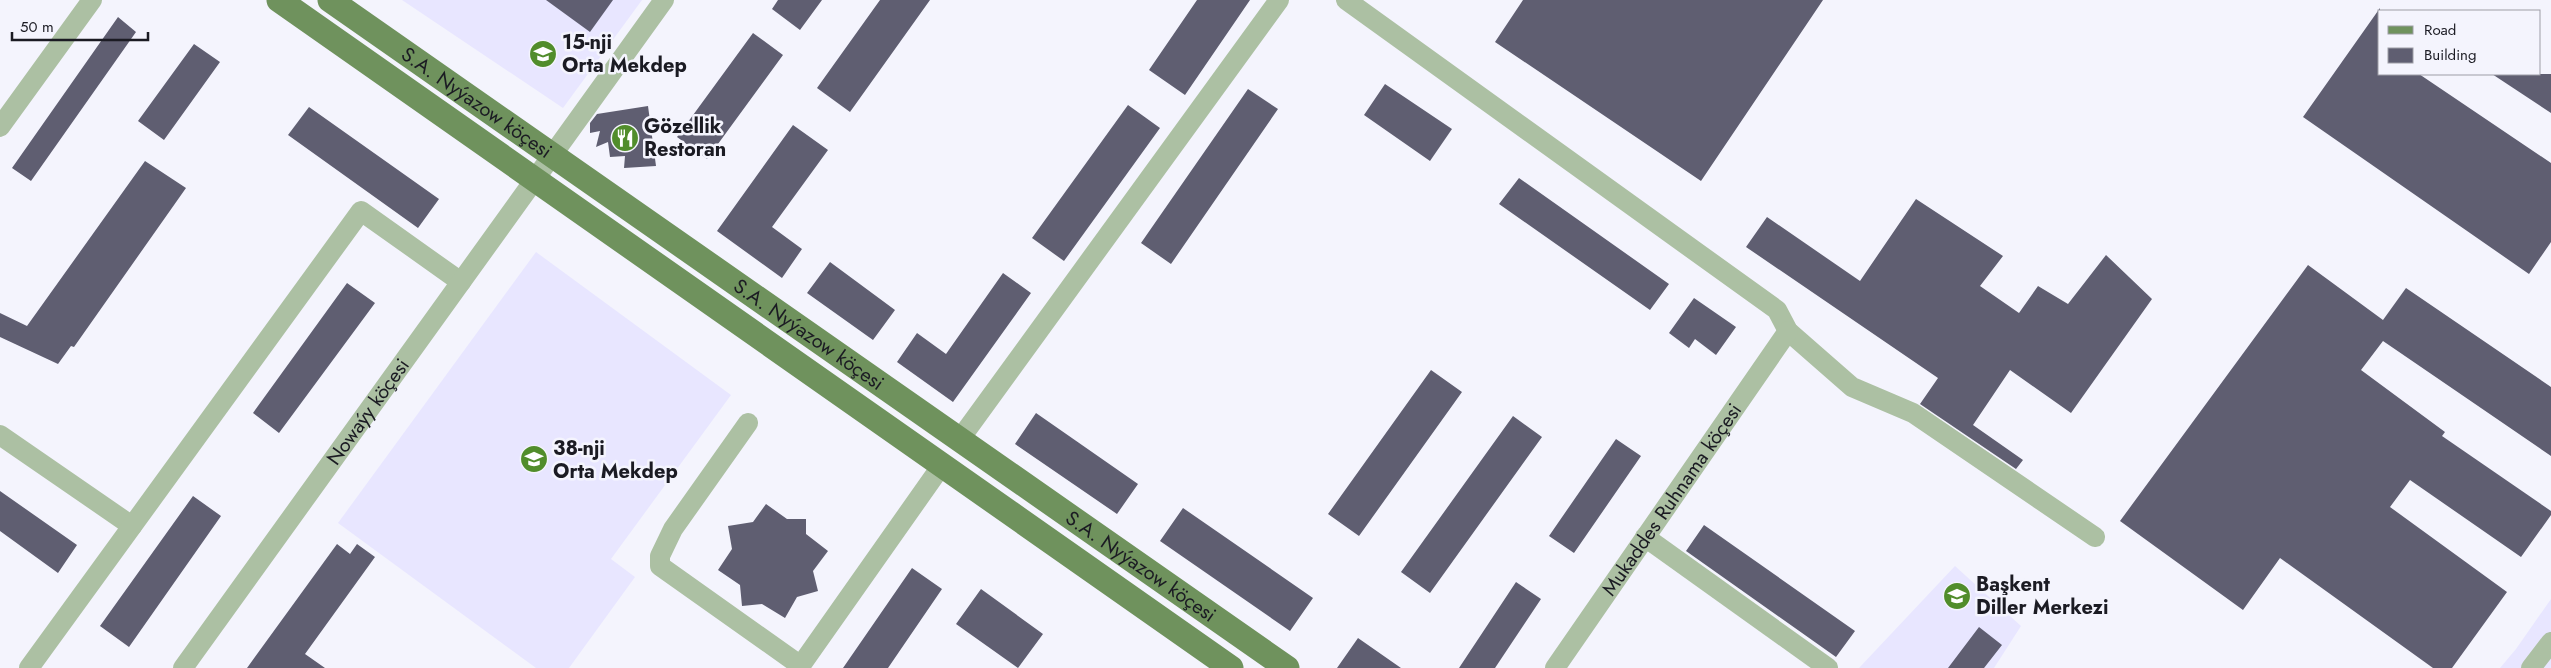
<svg xmlns="http://www.w3.org/2000/svg" width="2551" height="668" font-family="Jost,sans-serif">
<rect width="100%" height="100%" fill="#f4f4fd"/>
<path fill="#e8e6ff" d="M402 0H642L563 108Z
M536 252 731 395 611 559 635 577 569 668H536L338 523Z
M1955 566 2021 626 1994 668H1859Z
M2551 599V668H2500L2516 649Z"/>
<path fill="#5f5e71" d="M546 0H613L590 32Z
M778 0H822L800 30 772 9Z
M880 0H930L850 112 817 88Z
M1197 0H1250L1185 95 1149 70Z
M1523 0H1823L1701 181 1495 42Z
M2380 8V74H2419L2551 163V242L2529 274 2303 117Z
M118 17 136 32 31 181 12 168Z
M753 33 783 55 707 159 677 137Z
M194 44 220 62 164 140 138 121Z
M2492 74H2551V113Z
M1385 84 1452 129 1430 161 1364 115Z
M1248 89 1278 109 1171 264 1141 243Z
M1128 105 1160 128 1064 261 1032 238Z
M648 106 656 166 624 168 625 156 610 157 608 142 596 147 600 131 590 133V123L597 114Z
M309 107 439 199 418 228 288 135Z
M793 125 828 150 772 227 802 249 782 278 717 231Z
M145 161 186 188 74 347 71 346 58 364 0 337V313L27 326Z
M1519 178 1669 284 1650 310 1499 204Z
M1916 199 2003 256 1980 286 2019 313 2038 286 2068 304 2106 255 2152 299 2071 413 2010 370 1973 425 2023 460 2016 469 1920 404 1938 378 1746 247 1767 217 1860 281Z
M830 262 895 310 873 340 807 293Z
M2308 265 2383 320 2406 288 2551 387V456L2383 341 2361 370 2445 432 2442 436 2551 511V515L2521 557 2410 480 2390 507 2507 592 2452 668H2433L2280 558 2243 610 2120 521Z
M1003 273 1031 293 953 402 897 362 917 333 946 354Z
M347 283 375 303 279 433 253 413Z
M1694 298 1736 327 1716 355 1695 339 1689 348 1669 333Z
M1431 370 1462 392 1359 536 1328 514Z
M1036 413 1138 484 1117 514 1015 444Z
M1513 416 1542 437 1430 593 1401 572Z
M1616 439 1641 456 1574 553 1549 536Z
M0 491 77 545 58 573 0 531Z
M193 496 221 516 129 647 100 626Z
M766 504 787 519H806V534L828 551 813 571 818 591 797 597 785 618 762 604 742 606 740 585 718 570 732 549 728 526 753 522Z
M1183 508 1313 598 1290 631 1160 541Z
M1704 525 1855 631 1836 657 1686 551Z
M337 544 350 554 357 544 375 557 305 654 325 668H247Z
M912 568 942 589 888 668H843Z
M1516 582 1541 599 1495 668H1459Z
M981 589 1043 634 1018 668 956 624Z
M1979 627 2002 645 1984 668H1948Z
M1358 638 1401 668H1337Z"/>
<g fill="none" stroke-linecap="round" stroke-linejoin="round">
<g stroke="#acc0a3" stroke-width="20">
<path d="M1346 0 1777 310 1788 331 1852 387 1913 413 2095 537"/>
<path d="M0 127 92 0"/>
<path d="M748 423 673 529 660 556V566L801 666"/>
<path d="M0 435 132 526"/>
<path d="M960 439 1279 0"/>
<path d="M1645 537 1828 668"/>
<path d="M29 668 361 211 461 282"/>
<path id="s1" d="M183 668 664 0"/>
<path d="M799 668 942 465"/>
<path id="s2" d="M1555 668 1788 331"/>
<path d="M2531 668 2551 642"/>
</g>
<g stroke="#6f925d" stroke-width="25">
<path d="M279 0 1231 668"/>
<path id="s3" d="M330 0 1287 668"/>
</g>
</g>
<defs>
<g id="school-disc" transform="scale(1.4375)"><circle r="9.5" fill="#518d2b" stroke="#f4f4fd"/><path d="M0-5L7-2L0 1L-7-2ZM-4 1L0 2.5L4 1V4Q0 6-4 4Z" fill="#fff"/></g>
<g id="restaurant-disc" transform="scale(1.4375)"><circle r="9.5" fill="#518d2b" stroke="#f4f4fd"/><path d="M-5-6h1v4h1v-4h1v4h1v-4h1v5L-1.5 .5V6h-2V.5L-5-1ZM5-6V6H3V1.5H1.5Q1.5-4 5-6Z" fill="#fff"/></g>
<g id="university-disc" transform="scale(1.4375)"><circle r="9.5" fill="#518d2b" stroke="#f4f4fd"/><path d="M0-5L7-2L0 1L-7-2ZM-4 1L0 2.5L4 1V4Q0 6-4 4Z" fill="#fff"/></g>
</defs>
<g fill-rule="evenodd">
<use href="#school-disc" x="543" y="54"/>
<use href="#restaurant-disc" x="625" y="138"/>
<use href="#school-disc" x="534" y="459"/>
<use href="#university-disc" x="1957" y="596"/>
</g>
<g text-anchor="middle" stroke-width="5" stroke-linejoin="round" paint-order="stroke">
<g font-size="20" font-weight="bold" fill="#1b1b23" stroke="#f4f4fd" text-anchor="start">
<text x="562" y="49">15-nji<tspan x="562" dy="23">Orta Mekdep</tspan></text>
<text x="644" y="133">Gözellik<tspan x="644" dy="23">Restoran</tspan></text>
<text x="553" y="455">38-nji<tspan x="553" dy="23">Orta Mekdep</tspan></text>
<text x="1976" y="591">Başkent<tspan x="1976" dy="23">Diller Merkezi</tspan></text>
</g>
<g font-size="20" fill="#1b1b23" stroke="#f4f4fd">
<text dy="7" stroke="none"><textPath href="#s3" startOffset="179">S.A. Nyýazow köçesi</textPath></text>
<text dy="7" stroke="none"><textPath href="#s3" startOffset="584">S.A. Nyýazow köçesi</textPath></text>
<text dy="7" stroke="none"><textPath href="#s1" startOffset="316">Nowaýy köçesi</textPath></text>
<text dy="7" stroke="none"><textPath href="#s2" startOffset="205">Mukaddes Ruhnama köçesi</textPath></text>
<text dy="7" stroke="none"><textPath href="#s3" startOffset="989">S.A. Nyýazow köçesi</textPath></text>
</g>
</g>
<rect x="2378" y="10" width="162" height="65" fill="#f4f4fd" stroke="#9d9da6"/>
<rect x="2388" y="26" width="25" height="8" fill="#6f925d" stroke="#9d9da6"/>
<text x="2424" y="35" font-size="15" fill="#1b1b23">Road</text>
<rect x="2388" y="48" width="25" height="15" fill="#5f5e71" stroke="#9d9da6"/>
<text x="2424" y="60" font-size="15" fill="#1b1b23">Building</text>
<path d="M12 32v8h136v-8" fill="none" stroke="#1b1b23" stroke-width="2.5"/>
<text x="20" y="32" font-size="15" fill="#1b1b23" stroke="#f4f4fd" stroke-width="4" paint-order="stroke">50 m</text>
</svg>
